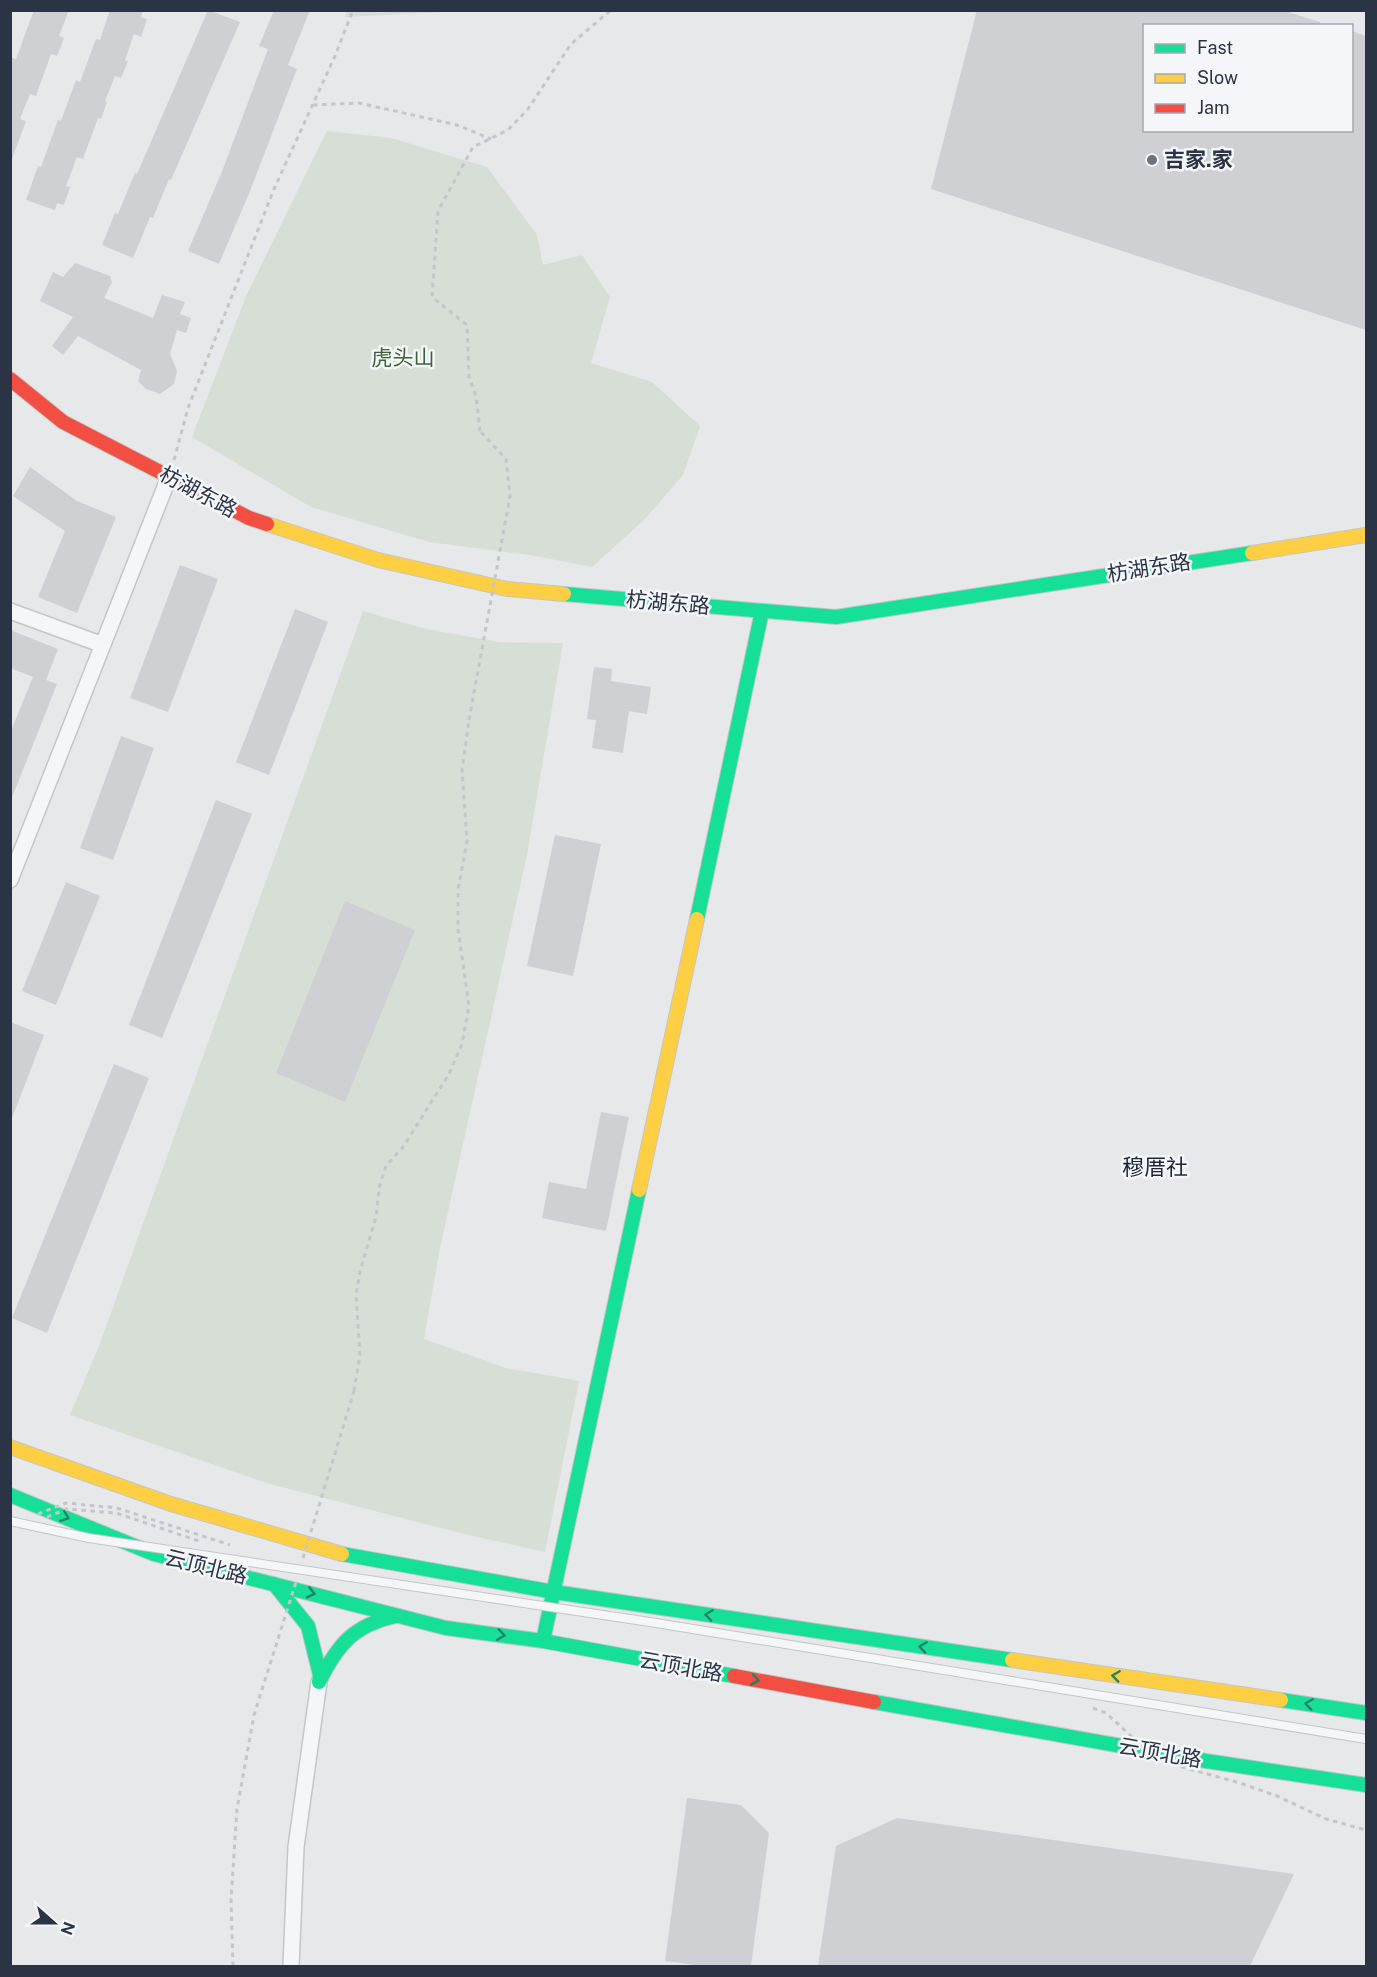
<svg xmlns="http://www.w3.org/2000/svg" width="1377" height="1977" font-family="'Public Sans','Noto Sans SC',sans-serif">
<rect width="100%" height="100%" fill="#e6e8ea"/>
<path fill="#d6ded6" d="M347 11V10L460 11 345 17Z
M327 131 391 138 487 167 537 235 543 265 582 255 610 297 591 363 652 382 700 426 683 475 644 520 592 567 530 555 429 542 311 507 192 437 247 294Z
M363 611 426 629 499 642 563 643 527 855 440 1248 424 1339 506 1368 579 1381 545 1552 464 1534 270 1484 70 1415 99 1346Z"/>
<path fill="#ced0d3" d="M34 10H69L59 36 64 38 57 56 51 54 36 96 30 94 20 119 26 121 12 159H10V57L16 59Z
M110 10H143L141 17 147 19 141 37 134 34 125 60 128 61 121 78 115 76 105 101 107 102 101 119 98 118 83 159 77 157 66 186 70 187 64 205 57 203 55 210 26 200 38 166 41 167 58 120 61 121 76 80 80 82 96 39 100 40Z
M208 10 240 22 171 180 169 179 153 218 150 217 133 258 102 245 115 213 118 214 135 173 137 174Z
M274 10H310L288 65 297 69 250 191 219 264 188 251 223 169 268 49 259 46Z
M977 10H1282L1320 22V26H1144V130H1352V31L1366 36V330L931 189Z
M75 263 110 276 112 282 104 298 153 318 162 295 185 302 180 314 191 318 186 333 177 330 170 354 177 371 174 384 160 394 146 389 138 381 141 370 78 336 63 355 52 346 73 317 40 301 53 272 63 277Z
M30 467 77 501 116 517 77 613 38 597 65 531 13 496Z
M180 565 218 579 168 712 130 698Z
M295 609 328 622 269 775 236 762Z
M10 630 58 649 46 680 57 684 11 800 10 733 33 677 10 668Z
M594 667 612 669 611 681 651 687 647 714 629 711 623 753 592 748 596 720 587 719Z
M121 736 154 748 113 860 80 848Z
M216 800 252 814 162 1038 129 1025Z
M555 835 601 844 573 976 527 966Z
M66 882 100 896 56 1005 22 991Z
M345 901 415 930 345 1102 276 1073Z
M10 1022 44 1035 12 1118H10Z
M114 1064 149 1078 47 1333 12 1318Z
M601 1112 629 1117 606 1231 542 1218 549 1182 586 1189Z
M687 1798 741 1805 769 1833 751 1966H703L665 1961Z
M897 1818 1294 1874 1250 1966H818L836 1846Z"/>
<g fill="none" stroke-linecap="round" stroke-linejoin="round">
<g stroke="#c4c6c8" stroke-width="18">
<path id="street" d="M10 611 103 645
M10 880 169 477
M291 1966 296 1847 319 1682"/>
</g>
<g stroke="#c4c6c8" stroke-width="16">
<path id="fast" d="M564 594 836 617 1252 553
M697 919 762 611
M10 1495 154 1554 446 1628 543 1641 734 1676
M342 1554 554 1592 1012 1660
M274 1584 308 1626 320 1675 319 1682
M543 1641 639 1190
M319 1682C338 1644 354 1625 396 1616
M1281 1700 1366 1713
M874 1702 1206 1761 1366 1785"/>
</g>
<g stroke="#c4c6c8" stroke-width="16">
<path id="slow" d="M267 524 378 560 507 589 564 594
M1252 553 1366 535
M639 1190 697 919
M10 1447 171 1504 342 1554
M1012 1660 1281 1700"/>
</g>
<g stroke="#c4c6c8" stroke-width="16">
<path id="jam" d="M10 379 63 422 249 518 267 524
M734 1676 874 1702"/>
</g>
<path stroke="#c5c6ca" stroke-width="3" stroke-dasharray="4.5 4.5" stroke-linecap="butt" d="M313 105 359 103 457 125 491 139
M480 431 476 396 469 377 467 325 432 297 438 211 473 147 508 130 528 109 571 44 611 10
M174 460 188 408 274 189 335 56 353 10
M354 1391 360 1355 356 1295 360 1271 376 1217 379 1188 386 1166 403 1147 449 1074 462 1044 469 1006 458 929V890L467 841 462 770 469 720"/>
<use href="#street" stroke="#f5f6f7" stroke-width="15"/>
<use href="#fast" stroke="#16e098" stroke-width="14"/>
<use href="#slow" stroke="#ffcf43" stroke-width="14"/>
<use href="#jam" stroke="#f24e42" stroke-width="14"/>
<g stroke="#c4c6c8" stroke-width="10" stroke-linecap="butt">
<path id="lane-bridge" d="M10 1521 89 1538 650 1622 1366 1739"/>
</g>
<path stroke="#c5c6ca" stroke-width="3" stroke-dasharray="4.5 4.5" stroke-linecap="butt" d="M469 720 510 496 506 459 480 431
M38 1514 66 1503 117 1508 230 1545
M47 1517 67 1509 116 1513 199 1541
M303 1558 354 1391
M1093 1708 1106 1713 1157 1760 1240 1783 1277 1796 1326 1819 1366 1830
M233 1966 231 1900 237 1809 254 1715 296 1582"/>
<use href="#lane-bridge" stroke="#f5f6f7" stroke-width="8"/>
</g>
<defs><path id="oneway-chevron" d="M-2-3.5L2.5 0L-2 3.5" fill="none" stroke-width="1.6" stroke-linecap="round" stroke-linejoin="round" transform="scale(1.5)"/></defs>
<g stroke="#22816a">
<use href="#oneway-chevron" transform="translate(65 1517) rotate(22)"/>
<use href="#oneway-chevron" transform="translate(311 1593) rotate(14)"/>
<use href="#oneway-chevron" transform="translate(709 1615) rotate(-172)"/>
<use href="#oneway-chevron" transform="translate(501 1635) rotate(8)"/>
<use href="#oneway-chevron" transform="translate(923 1647) rotate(-172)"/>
<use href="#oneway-chevron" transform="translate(1116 1676) rotate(-172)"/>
<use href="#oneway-chevron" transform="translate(755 1680) rotate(10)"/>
<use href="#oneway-chevron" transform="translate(1309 1704) rotate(-172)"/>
</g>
<circle fill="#6c737f" stroke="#f4f6f9" stroke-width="2" cx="1152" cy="160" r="6"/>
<g text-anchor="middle" stroke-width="5" stroke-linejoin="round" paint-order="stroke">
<g font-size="21" font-weight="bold" fill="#2b3445" stroke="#f4f6f9" text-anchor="start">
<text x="1164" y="167">吉家.家</text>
</g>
<g font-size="21" fill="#3f6138" stroke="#f4f6f9">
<text x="403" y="365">虎头山</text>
</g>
<g font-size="21" fill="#2b3445" stroke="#f4f6f9">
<text transform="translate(198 492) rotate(28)" y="7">枋湖东路</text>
<text transform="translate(1149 568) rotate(-9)" y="7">枋湖东路</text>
<text transform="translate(668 603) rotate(5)" y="7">枋湖东路</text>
<text transform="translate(206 1567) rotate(14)" y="7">云顶北路</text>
<text transform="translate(681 1667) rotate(10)" y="7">云顶北路</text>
<text transform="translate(1160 1753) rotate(10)" y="7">云顶北路</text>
</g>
<g font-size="22" fill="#1d2536" stroke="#f4f6f9">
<text x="1155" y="1175">穆厝社</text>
</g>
</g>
<rect width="1377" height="1977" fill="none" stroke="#2b3445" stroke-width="24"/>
<rect x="1143" y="24" width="210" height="108" fill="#f4f6f9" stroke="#a4a8b1" stroke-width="1.5"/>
<rect x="1155" y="44" width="30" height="9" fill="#16e098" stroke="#a4a8b1" stroke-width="1.5"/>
<text x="1197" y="54" font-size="18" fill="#2b3445">Fast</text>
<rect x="1155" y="74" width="30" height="9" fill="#ffcf43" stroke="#a4a8b1" stroke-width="1.5"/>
<text x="1197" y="84" font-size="18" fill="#2b3445">Slow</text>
<rect x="1155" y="104" width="30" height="9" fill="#f24e42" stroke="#a4a8b1" stroke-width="1.5"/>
<text x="1197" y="114" font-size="18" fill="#2b3445">Jam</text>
<g transform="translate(54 1923) rotate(111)" stroke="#f4f6f9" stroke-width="4.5" paint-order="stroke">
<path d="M0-4.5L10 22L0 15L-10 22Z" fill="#2b3445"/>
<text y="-9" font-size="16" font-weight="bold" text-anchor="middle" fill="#2b3445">N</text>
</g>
</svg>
